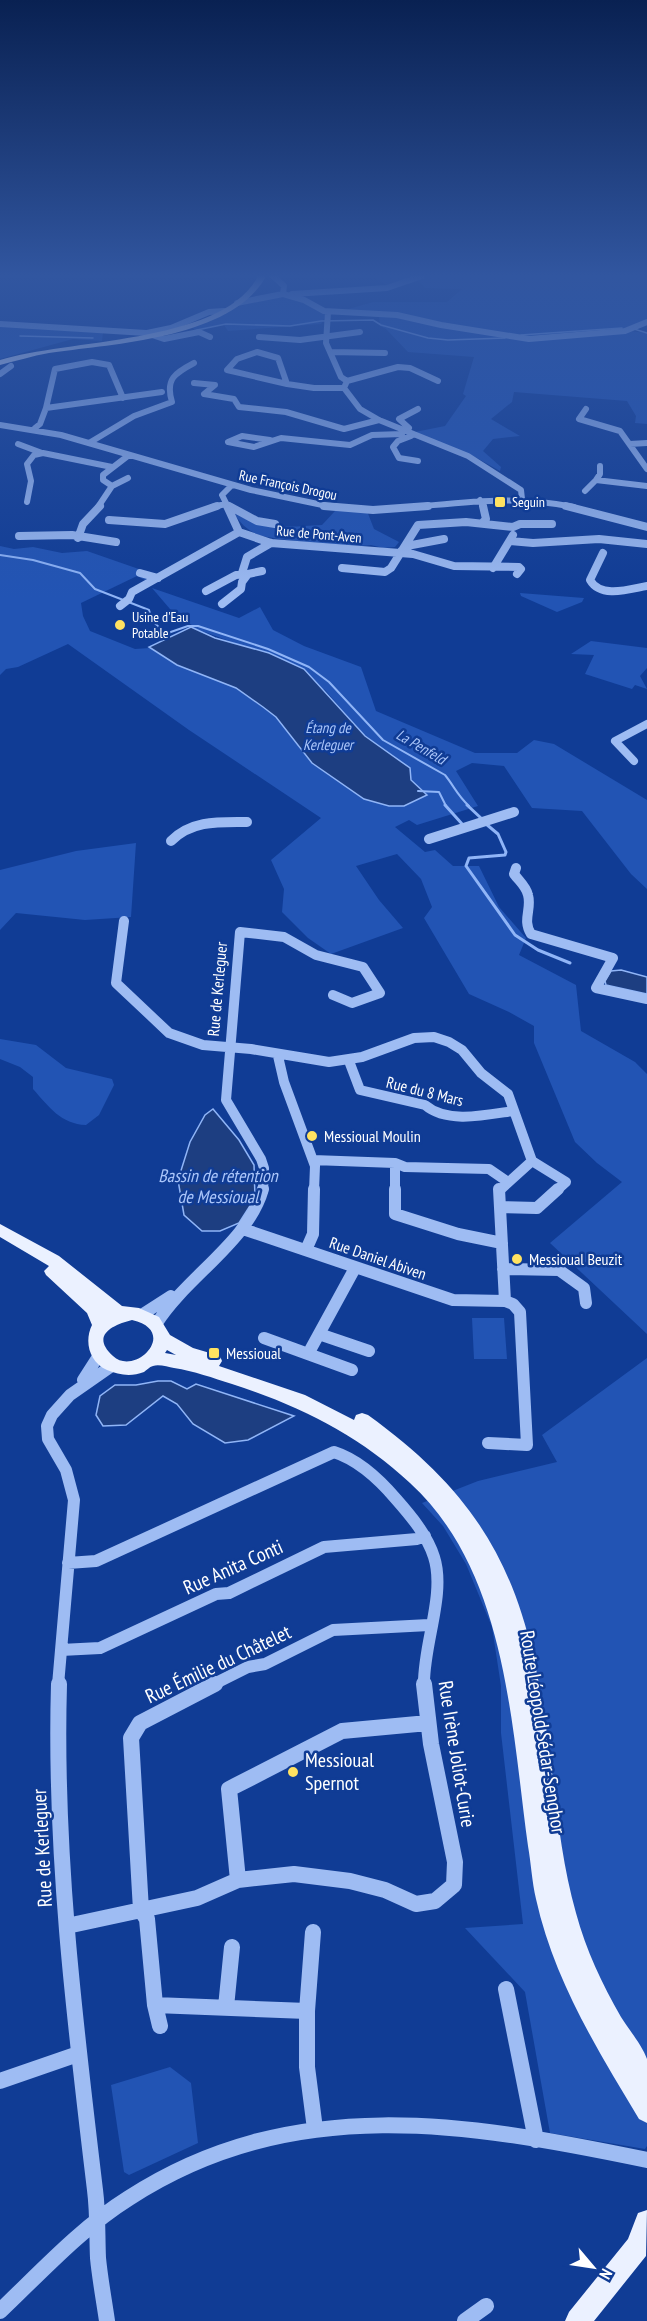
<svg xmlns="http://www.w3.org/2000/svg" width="647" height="2321" font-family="'PT Sans Narrow',sans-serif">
<rect width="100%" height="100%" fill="#103c95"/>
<path fill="#2254b4" d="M370 274H647V321L630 331 647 333V424L635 423 636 416 627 401 514 392 512 402 491 419 520 436 493 439 483 451 501 467 500 471 475 457 415 432 445 426 466 396 463 394 474 357 408 352 386 329 380 326 379 316 335 313 373 302H447L462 289 425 288 419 281 391 288Z
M273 297C292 297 311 303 326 315L321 324 228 331 224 325 195 330 193 328 240 306Z
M0 326 103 333 102 341 73 339 0 359Z
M335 511H367L374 529 399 542 395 547 383 548 371 545C357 548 273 540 259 535 249 531 240 524 235 514 266 530 289 527 322 525Z
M0 546 14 549 33 547 62 553 87 551 156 575 145 580 137 576 81 603 83 616 90 631 135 649 150 648 177 665 236 688 276 717 312 763 364 799 421 792 393 755 365 736 325 690 240 645 191 627 192 625 176 616 152 588 239 618 260 607 273 630 304 646 361 667 376 711 475 753H517L534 740 554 744 647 800V889L631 874 582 811 532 808 504 766 472 763 456 771 478 806 417 825 409 820 395 827 425 852 435 850 453 866H479L499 907 526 938 519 955 576 985 581 1031 635 1062 647 1074V1334L550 1243 622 1182 597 1163 575 1142 534 1043V1026L509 1012 469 994 424 918 432 907 421 879 397 854 356 866 379 900 403 928 331 954 308 938 282 912 284 889 271 860 321 818 189 730 68 644 18 667 6 669 0 675Z
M520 593 584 598 582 602 557 612 521 596Z
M591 641 647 648V668L640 676 647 689 635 685 632 689 585 674 594 655 571 654Z
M136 843 131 917 85 920 16 913 0 930V870L76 851Z
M0 1039 36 1045 66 1068 112 1079 114 1085 99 1115 86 1125C61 1124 49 1107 33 1089V1077L20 1067 0 1059Z
M472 1318H504L507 1359H474Z
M647 1358V2146L645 2149 550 2133 525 1992 465 1928 523 1924 501 1733V1686L492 1627 466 1564 443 1526 422 1503 478 1481 557 1462 542 1435Z
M170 2067 191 2083 198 2143 129 2175 124 2172 111 2085Z"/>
<path fill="#1d3e81" stroke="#90b5f7" stroke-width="1.5" d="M191 627 215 638 269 653 304 669 365 736 410 768 411 780 427 795 404 806H389L364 799 312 763 276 717 263 707 236 688 177 665 149 647Z
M621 970 647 977V994L606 985 605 981 611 971Z
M213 1109 239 1140 254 1165 255 1198 239 1223 220 1231H202L184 1215 178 1180 190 1142 205 1115Z
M158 1381H171L187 1389 196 1384 294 1416 248 1440 225 1443 193 1424 177 1404 163 1396 126 1425 103 1426 96 1415 100 1396 115 1385H136Z"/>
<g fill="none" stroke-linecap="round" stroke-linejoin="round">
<path stroke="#90b5f7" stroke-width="1.5" d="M634 329 647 333
M197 330 226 324 290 326 321 321 373 320 381 325 428 338 448 340 505 338
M521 335 622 328
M20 336 93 338"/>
<path stroke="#90b5f7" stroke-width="2" d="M0 555 33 560 80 573 95 589 149 610 152 620 165 634 188 626H198L268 649 309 667 329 682 383 740 445 775C454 786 457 795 469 806
M418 791 439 792 446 806"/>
<path stroke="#90b5f7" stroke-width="3" d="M445 805 463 825
M467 805 482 819
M486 824 498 834 506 852 505 855 469 858 466 866 515 935 538 950 570 963"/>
<path stroke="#9ebcf3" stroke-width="6" d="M271 274 284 286 283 294
M292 294 387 288 422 276
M237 303 283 294 304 300 324 311 397 315 441 325 529 339 625 331 647 322
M328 312 326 343 341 377 347 381 344 388 360 409 379 420 468 456 521 490 522 499
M0 324 146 333 164 339 199 332 210 337
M147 333 171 328 209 312 224 311
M259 337 300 340 360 332
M257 352 278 358 287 384 227 370 237 359Z
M331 352 385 353
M0 374 11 366
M347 381 398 367 410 368 438 381
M194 383 215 385 204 394 234 399 239 407 286 412 344 429 379 420
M287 384 314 388H344
M46 408 55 369 92 362 109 365 123 398
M586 409 579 419 620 431 647 469
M0 425 61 435 251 490 332 507
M35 428 40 424 46 408 162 392
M409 428 399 419 418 409
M411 436 398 441 393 447 399 458 418 461
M270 440 242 436 228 442 254 447 281 438 350 445 372 435 402 434
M89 443 134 416 172 402C165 379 175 373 194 363
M18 444 42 453
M630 444 647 443
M596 480 600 474V466
M112 486 103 480V475L129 455
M112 486 128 478
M585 491 596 480 647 486
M480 500 484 507
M27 502 31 481 27 464 34 455 43 453 112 467
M98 507 112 486
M212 507 226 504 232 507
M228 507 222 495 232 485
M413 507C469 502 517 495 574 507"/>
<path stroke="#9ebcf3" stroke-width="8" d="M229 506 257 521 275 524
M324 506 373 510 428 506
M566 506 647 527
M109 520 165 524 217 506
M482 523 486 519 483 506
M239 532 271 543 413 554 454 566 519 567 521 569 517 574
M19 536 72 535 116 542
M78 538 83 524 100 506
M510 541 533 543 599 539 647 544
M402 550 412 545 444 539
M603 553 590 580C601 599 630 589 647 586
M342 568 385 572 391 568 418 525 466 522 513 527 520 524H552
M493 568 513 535
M140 573 158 578
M242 573 247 557 271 543
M248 574 262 571
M206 591 236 575 248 574 242 582 241 589 222 604
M120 606 129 599 132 592 239 532 227 506
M634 761 615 741 647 724"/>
<path stroke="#9ebcf3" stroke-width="10" d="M429 839 514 812
M171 841C192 820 219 822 247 822
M516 868 514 874C519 881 526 886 528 895 532 909 522 920 531 934L613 958 596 988 647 999
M124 921 116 983 169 1033 203 1045 251 1049 329 1062 362 1057 414 1038 434 1037 449 1042 462 1050 481 1073 508 1094 532 1161 499 1191
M278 1056 284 1082 315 1166 314 1191
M349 1061 360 1090 425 1105C447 1124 486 1115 513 1111
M313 1160 395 1163 405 1167 489 1169 508 1182
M532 1161 566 1182 556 1191
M395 1163V1191
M263 1191 264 1168 261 1159 226 1100 240 932 284 937 316 955 363 967 380 993 352 1003 333 995"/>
<path stroke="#9ebcf3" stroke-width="12" d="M395 1189V1214L458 1234 502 1243
M500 1207 537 1208 558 1189
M243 1229 453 1300 505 1301 499 1189
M306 1250 313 1234 314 1189
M503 1269 559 1270 584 1288 586 1303
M143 1314 171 1296
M157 1323C187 1276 248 1242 263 1189
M319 1334 369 1351
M264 1338 308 1354 355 1268
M308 1354 352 1370
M83 1380 99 1355
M488 1443 527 1445 520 1312 513 1304 505 1301
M68 1563 96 1561 334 1452C359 1460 379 1479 396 1499 411 1516 427 1535 434 1557 446 1594 423 1645 424 1685
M61 1650 100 1648 216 1594 229 1593 324 1547 417 1539 425 1536
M58 1685 74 1500 66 1470 48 1439 47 1426 52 1415 70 1395 113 1365
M212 1685 248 1667 265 1664 333 1630 429 1625"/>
<path stroke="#9ebcf3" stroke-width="16" d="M59 1684C54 1853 75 2023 95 2190 98 2213 97 2235 98 2258 100 2279 104 2300 107 2321
M215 1684 140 1723 131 1738 141 1910 147 1919 155 2005 307 2011V2067L315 2129
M238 1880 229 1789 342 1731 428 1723
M67 1926 197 1898 238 1880 294 1874 350 1881 385 1890 416 1904 435 1901 454 1885 455 1862 431 1744 424 1684
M506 1989 536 2140
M155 2005 160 2026
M226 2007 232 1947
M307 2011 313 1932
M0 2081 78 2054
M0 2311C41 2272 81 2228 129 2198 293 2092 468 2123 647 2160
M465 2321 486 2306"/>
<path fill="#ebf1ff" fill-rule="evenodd" d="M256 274H264L265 278C230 339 111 344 49 353 32 356 16 361 0 365V360C67 339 220 344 257 278Z
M0 1224 59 1256 122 1306 139 1308 159 1317 170 1335 193 1348 220 1356 222 1361 219 1366 305 1395 354 1420 356 1415 362 1413 368 1415C497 1508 529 1595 549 1748 556 1803 561 1860 576 1913 586 1950 602 1984 621 2017 629 2030 642 2045 647 2059 647 2072 647 2108 647 2123L639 2119C597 2049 554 1980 536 1899 532 1882 531 1863 528 1846 511 1724 507 1572 410 1483 359 1435 298 1405 232 1384 213 1378 194 1371 174 1368 168 1367 159 1364 153 1366 149 1367 147 1370 144 1372 131 1377 119 1375 107 1370 89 1362 84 1341 92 1325L87 1313 46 1275 44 1271 49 1266 0 1237ZM132 1320C180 1331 135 1377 113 1356 90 1335 113 1325 132 1320ZM167 1350 176 1355 165 1353Z
M647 2210 646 2256 594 2321H565L569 2312 628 2239 638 2213Z"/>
</g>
<linearGradient id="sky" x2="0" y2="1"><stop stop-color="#092152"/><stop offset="0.46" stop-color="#3156a0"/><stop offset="1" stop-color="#3156a0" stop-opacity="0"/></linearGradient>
<rect width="647" height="599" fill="url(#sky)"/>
<g fill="#ffe261" stroke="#103c95" stroke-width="2">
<rect x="494" y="496" width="12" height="12" rx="3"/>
<circle cx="120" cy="625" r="6"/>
<circle cx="312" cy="1136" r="6"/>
<circle cx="517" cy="1259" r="6"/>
<rect x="208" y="1347" width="12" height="12" rx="3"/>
<circle cx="293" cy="1772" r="6"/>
</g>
<g text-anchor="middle" stroke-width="5" stroke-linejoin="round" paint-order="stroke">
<g font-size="14" fill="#fff" stroke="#103c95">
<text transform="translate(288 485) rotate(12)" y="5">Rue François Drogou</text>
<text transform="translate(319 534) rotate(5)" y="5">Rue de Pont-Aven</text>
</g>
<g font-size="14" fill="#fff" stroke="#103c95" text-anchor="start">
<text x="512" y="507">Seguin</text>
<text x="132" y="622">Usine d'Eau<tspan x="132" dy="16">Potable</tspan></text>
</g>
<g font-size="15" font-style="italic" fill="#abc6fa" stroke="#103c95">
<text x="328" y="733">Étang de<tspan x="328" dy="17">Kerleguer</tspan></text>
<text transform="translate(421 747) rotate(30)" y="5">La Penfeld</text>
</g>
<g font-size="16" fill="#fff" stroke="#103c95">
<text transform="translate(217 989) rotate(-85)" y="6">Rue de Kerleguer</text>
<text transform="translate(425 1091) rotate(14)" y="6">Rue du 8 Mars</text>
<text transform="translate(378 1258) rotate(19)" y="6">Rue Daniel Abiven</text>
</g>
<g font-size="16" fill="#fff" stroke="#103c95" text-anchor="start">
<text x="324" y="1142">Messioual Moulin</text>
<text x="529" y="1265">Messioual Beuzit</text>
<text x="226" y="1359">Messioual</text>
</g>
<g font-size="18" font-style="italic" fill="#abc6fa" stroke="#103c95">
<text x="218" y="1182">Bassin de rétention<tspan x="218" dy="21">de Messioual</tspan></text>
</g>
<g font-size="20" fill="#fff" stroke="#103c95">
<text transform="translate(233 1567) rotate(-24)" y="7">Rue Anita Conti</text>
<text transform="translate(218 1664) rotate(-25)" y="7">Rue Émilie du Châtelet</text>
<text transform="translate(543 1732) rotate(81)" y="7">Route Léopold Sédar-Senghor</text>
<text transform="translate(457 1754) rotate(81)" y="7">Rue Irène Joliot-Curie</text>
<text transform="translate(42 1848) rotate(-93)" y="7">Rue de Kerleguer</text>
</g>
<g font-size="20" fill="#fff" stroke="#103c95" text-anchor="start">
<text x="305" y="1767">Messioual<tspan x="305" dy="23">Spernot</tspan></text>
</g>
</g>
<g transform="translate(593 2267) rotate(119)" stroke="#103c95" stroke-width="4.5" paint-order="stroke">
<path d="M0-4.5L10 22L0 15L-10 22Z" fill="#ffffff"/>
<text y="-9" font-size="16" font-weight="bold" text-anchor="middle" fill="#ffffff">N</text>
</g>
</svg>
